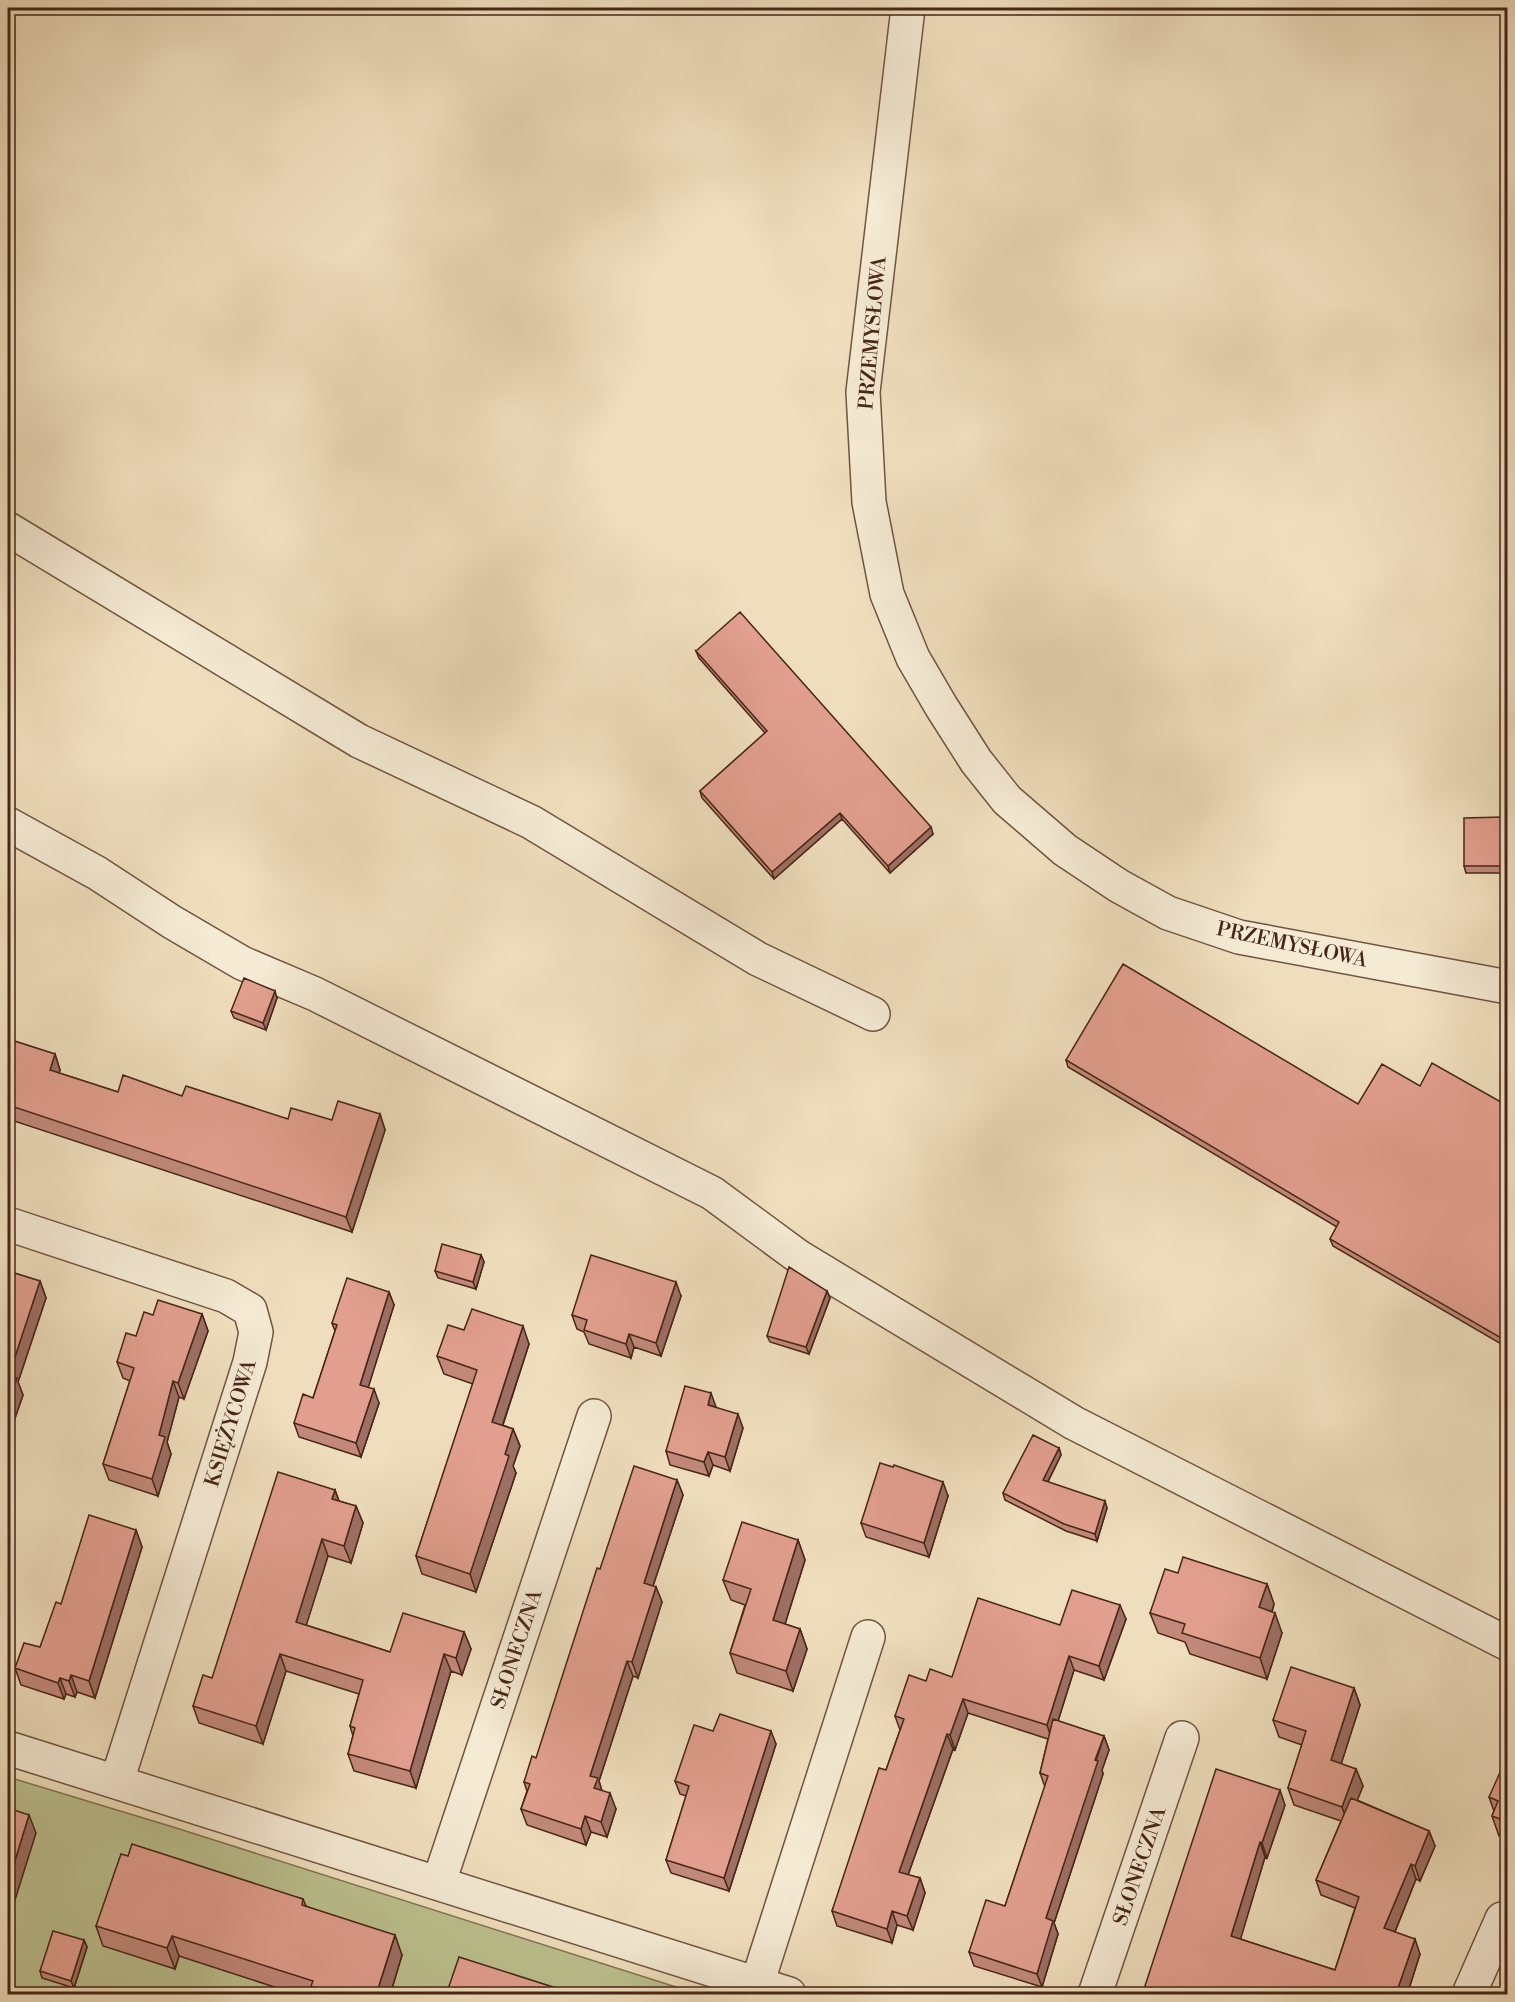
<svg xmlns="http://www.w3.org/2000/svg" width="1515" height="2002" font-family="'Libre Bodoni',serif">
<rect width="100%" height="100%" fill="#efdebd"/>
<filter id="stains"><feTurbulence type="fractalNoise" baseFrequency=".00333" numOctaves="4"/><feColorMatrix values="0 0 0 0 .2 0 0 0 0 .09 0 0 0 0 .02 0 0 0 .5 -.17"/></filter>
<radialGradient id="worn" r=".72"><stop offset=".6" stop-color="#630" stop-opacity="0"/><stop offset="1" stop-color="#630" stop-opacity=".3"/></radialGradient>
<path fill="#bcc08f" stroke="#827353" stroke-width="1.5" d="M8 1777 173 1827 698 1994H8Z"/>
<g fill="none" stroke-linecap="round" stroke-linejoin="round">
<g stroke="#715440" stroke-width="36">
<path id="minor" d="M908 8 863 392 869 502 887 594 913 658 941 706 976 761 1007 800 1065 850 1119 886 1168 913 1239 937 1508 987
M8 529 359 741 531 822 758 959 873 1014
M8 824 97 873 172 922 242 963 315 994 712 1193 799 1257 1074 1423 1508 1644
M8 1224 226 1296 250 1310 256 1332 250 1362 117 1781
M8 1748 789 1994
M439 1882 594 1416
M757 1984 868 1637
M1095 1994 1182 1738
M1469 1994 1502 1919"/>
</g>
<use href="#minor" stroke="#f5ead4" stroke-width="33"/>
</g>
<path fill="#c2897b" stroke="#472617" stroke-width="1.5" d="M696 651 933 834 890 873 842 819 774 879 702 798 700 791 765 733 699 658Z
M1505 824V873H1466L1464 866Z
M277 998 266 1030 234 1018 231 1011Z
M8 1039 55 1054 60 1070 59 1073 118 1092 182 1096 288 1119 332 1120 380 1114 385 1130 352 1232 8 1119Z
M1066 1060 1358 1104 1420 1086 1508 1106V1348L1333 1246 1330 1239 1337 1227 1068 1067Z
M481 1255 484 1262 476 1289 438 1278 435 1271Z
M8 1271 40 1281 46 1298 18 1382 23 1395 14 1421 8 1418Z
M827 1291 830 1298 809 1354 770 1342 767 1336Z
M389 1292 394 1305 368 1387 379 1403 361 1457 299 1437 294 1423 313 1398 335 1331 332 1323Z
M681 1296 661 1356 634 1347 631 1358 589 1344 584 1332 577 1329 572 1315Z
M202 1314 208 1331 184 1399 179 1397 167 1442 171 1454 158 1496 109 1480 103 1464 130 1381 123 1378 117 1362 153 1315Z
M464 1330 529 1344 503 1425 513 1429 520 1446 513 1466 516 1473 476 1592 422 1574 416 1556 473 1384 444 1374 437 1356Z
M716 1407 743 1428 730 1471 713 1465 709 1476 670 1465 666 1451Z
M1059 1448 1061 1455 1048 1482 1107 1508 1097 1541 1066 1531 1005 1500 1003 1493Z
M677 1480 683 1495 653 1586 656 1587 662 1602 638 1678 633 1676 599 1781 602 1791 616 1809 607 1837 591 1832 586 1845 527 1825 521 1809 527 1791 524 1782Z
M335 1490 339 1501 356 1506 363 1523 351 1563 328 1556 306 1625 390 1652 464 1632 471 1649 462 1675 451 1671 416 1788 354 1771 348 1754 353 1736 350 1726 359 1694 286 1671 263 1744 199 1723 193 1706 212 1678Z
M948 1496 929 1557 866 1537 861 1523Z
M136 1530 142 1547 95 1698 77 1692 75 1697 66 1694 64 1699 21 1685 15 1668 40 1647 61 1604Z
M798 1540 805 1560 785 1624 800 1629 807 1649 793 1691 737 1673 730 1653 745 1605 731 1600 723 1580Z
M1178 1573 1267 1584 1274 1604 1272 1612 1282 1633 1267 1679 1190 1654 1185 1642 1158 1633 1150 1613Z
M1126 1619 1104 1680 1074 1670 1058 1721 1104 1736 1109 1750 1102 1770 1103 1774 1054 1923 1058 1934 1042 1987 974 1966 969 1952 1005 1906 1045 1787 1040 1773 1048 1739 968 1713 955 1750 953 1749 908 1875 920 1878 925 1893 913 1930 897 1925 892 1943 837 1926 832 1911 886 1770 900 1730 895 1716 926 1681 952 1677 1060 1625Z
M1354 1688 1360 1705 1341 1764 1356 1769 1363 1786 1357 1800 1429 1831 1435 1846 1420 1881 1416 1879 1395 1932 1420 1954 1407 1995H1142L1285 1805 1267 1858 1265 1857 1240 1939 1335 1970 1355 1908 1321 1895 1316 1880 1341 1821 1294 1805 1288 1788 1302 1745 1279 1737 1273 1720Z
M713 1731 776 1744 729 1891 671 1873 666 1860 686 1796 680 1794 675 1781Z
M1508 1770V1840L1499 1836 1492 1816 1494 1811 1489 1797Z
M128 1856 303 1899 306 1906 402 1955 390 1995H299L179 1956 175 1969 103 1946 96 1926Z
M84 1940 87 1947 74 1988 42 1978 40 1971Z"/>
<path fill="#9e6f64" stroke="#472617" stroke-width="1.5" d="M840 813 842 819 774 879 772 872Z
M1503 817 1505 824V873L1503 866Z
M931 827 933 834 890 873 888 866Z
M275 991 277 998 266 1030 263 1023Z
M55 1054 60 1070 55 1086 50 1070Z
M380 1114 385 1130 352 1232 346 1217Z
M481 1255 484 1262 476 1289 473 1282Z
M40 1281 46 1298 18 1382 23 1395 14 1421 8 1404 9 1375Z
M676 1282 681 1296 661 1356 656 1343Z
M827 1291 830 1298 809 1354 806 1347Z
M389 1292 394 1305 365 1398 360 1385Z
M202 1314 208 1331 184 1399 178 1383Z
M523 1326 529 1344 498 1439 492 1422Z
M629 1334 634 1347 631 1358 626 1344Z
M173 1381 179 1397 167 1442 171 1454 158 1496 152 1479 159 1435Z
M374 1389 379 1403 361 1457 356 1443Z
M711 1393 716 1407 708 1405Z
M738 1414 743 1428 730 1471 725 1457Z
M513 1429 520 1446 513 1466 516 1473 476 1592 470 1574 505 1454Z
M1059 1448 1061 1455 1045 1487 1043 1480Z
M708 1452 713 1465 709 1476 704 1462Z
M677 1480 683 1495 649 1598 644 1583Z
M943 1482 948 1496 929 1557 924 1543Z
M335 1490 341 1507 332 1499Z
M1105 1501 1107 1508 1097 1541 1095 1534Z
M356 1506 363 1523 351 1563 344 1546Z
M136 1530 142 1547 95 1698 89 1681Z
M322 1539 328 1556 302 1639 296 1622Z
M798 1540 805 1560 780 1640 773 1620Z
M1267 1584 1274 1604 1267 1628 1259 1607Z
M656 1587 662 1602 638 1678 632 1662Z
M1120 1605 1126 1619 1104 1680 1099 1666Z
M1275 1613 1282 1633 1267 1679 1260 1658Z
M800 1629 807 1649 793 1691 786 1671Z
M464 1632 471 1649 462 1675 456 1658Z
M280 1654 286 1671 263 1744 256 1726Z
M444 1654 451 1671 416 1788 410 1771Z
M1069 1656 1074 1670 1052 1740 1047 1725Z
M627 1661 633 1676 599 1781 603 1794 600 1804 590 1776Z
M71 1675 77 1692 75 1697 69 1681Z
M60 1678 66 1694 64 1699 58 1683Z
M1354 1688 1360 1705 1337 1777 1331 1760Z
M963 1699 968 1713 955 1750 950 1735Z
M771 1731 776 1744 729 1891 724 1878Z
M947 1734 953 1749 904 1886 899 1872Z
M1104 1736 1109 1750 1102 1770 1103 1774 1054 1923 1058 1934 1042 1987 1037 1974 1046 1918Z
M1356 1769 1363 1786 1348 1824 1342 1807Z
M1280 1790 1285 1805 1267 1858 1262 1843Z
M610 1793 616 1809 607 1837 601 1822Z
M29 1815 36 1833 9 1919 8 1915V1883Z
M585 1816 591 1832 586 1845 581 1829Z
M1429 1831 1435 1846 1420 1881 1415 1866Z
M1260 1842 1265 1857 1237 1951 1231 1936Z
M1411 1864 1416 1879 1390 1944 1384 1928Z
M920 1878 925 1893 913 1930 907 1916Z
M892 1911 897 1925 892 1943 887 1929Z
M395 1935 402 1955 390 1995H376Z
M172 1936 179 1956 175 1969 167 1948Z
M1415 1939 1420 1954 1407 1995H1398L1397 1991Z
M84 1940 87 1947 74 1988 71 1981Z"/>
<path fill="#e29f8f" stroke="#472617" stroke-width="1.5" d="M740 612 931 827 888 866 840 813 772 872 700 791 767 731 696 651Z
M1503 817V866H1464V818Z
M1123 964 1358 1104 1382 1064 1420 1086 1432 1063 1508 1106V1342L1330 1239 1339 1222 1066 1060Z
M244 978 275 991 263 1023 231 1011Z
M8 1039 55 1054 50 1070 118 1092 123 1075 182 1096 186 1086 288 1119 291 1108 332 1120 338 1101 380 1114 346 1217 8 1105Z
M442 1244 481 1255 473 1282 435 1271Z
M591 1255 676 1282 656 1343 629 1334 626 1344 584 1330 587 1320 572 1315Z
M789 1267 827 1291 806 1347 767 1336Z
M8 1271 40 1281 9 1375 17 1378 8 1404Z
M347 1278 389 1292 360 1385 374 1389 356 1443 294 1423 303 1394 313 1398 337 1325 332 1323Z
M158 1300 202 1314 178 1383 173 1381 159 1435 165 1437 152 1479 103 1464 134 1368 117 1362 126 1333 136 1336 144 1312 153 1315Z
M472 1309 523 1326 492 1422 513 1429 505 1454 509 1456 470 1574 416 1556 477 1370 437 1356 448 1325 464 1330Z
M685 1386 711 1393 708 1405 738 1414 725 1457 708 1452 704 1462 666 1451Z
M1033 1435 1059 1448 1043 1480 1105 1501 1095 1534 1064 1524 1003 1493Z
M880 1463 893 1467 894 1465 943 1482 924 1543 861 1523Z
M634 1466 677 1480 644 1583 656 1587 632 1662 627 1661 590 1776 598 1778 594 1788 610 1793 601 1822 585 1816 581 1829 521 1809 530 1784 524 1782 532 1756 536 1758 597 1568 600 1569Z
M278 1472 335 1490 332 1499 356 1506 344 1546 322 1539 296 1622 390 1652 403 1613 464 1632 456 1658 444 1654 410 1771 348 1754 355 1728 350 1726 363 1680 280 1654 256 1726 193 1706 203 1675 212 1678Z
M89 1515 136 1530 89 1681 71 1675 69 1681 60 1678 58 1683 15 1668 24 1643 40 1647 56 1602 61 1604Z
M742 1522 798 1540 773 1620 800 1629 786 1671 730 1653 751 1589 723 1580Z
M1183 1557 1267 1584 1259 1607 1275 1613 1260 1658 1182 1633 1185 1624 1150 1613 1165 1569 1178 1573Z
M1072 1590 1120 1605 1099 1666 1069 1656 1047 1725 963 1699 950 1735 947 1734 899 1872 920 1878 907 1916 892 1911 887 1929 832 1911 879 1768 886 1770 904 1719 895 1716 909 1675 926 1681 930 1669 952 1677 978 1598 1060 1625Z
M1291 1667 1354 1688 1331 1760 1356 1769 1342 1807 1288 1788 1306 1731 1273 1720Z
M720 1714 771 1731 724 1878 666 1860 689 1786 675 1781 694 1725 713 1731Z
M1053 1719 1104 1736 1095 1760 1098 1761 1046 1918 1053 1921 1037 1974 969 1952 986 1900 1005 1906 1048 1776 1040 1773Z
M1502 1768 1508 1770V1822L1492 1816 1498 1801 1489 1797Z
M1216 1769 1280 1790 1262 1843 1260 1842 1231 1936 1335 1970 1359 1897 1316 1880 1351 1798 1429 1831 1415 1866 1411 1864 1384 1928 1415 1939 1397 1991 1391 1990 1389 1995H1142Z
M8 1808 29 1815 8 1883Z
M132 1844 303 1899 302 1905 395 1935 376 1995H336L311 1986 313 1981 172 1936 167 1948 96 1926 121 1854 128 1856Z
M53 1931 84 1940 71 1981 40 1971Z
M459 1957 575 1994 576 1991 586 1995H455L447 1992Z
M603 1991 612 1995H602Z"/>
<g text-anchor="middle" stroke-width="6" stroke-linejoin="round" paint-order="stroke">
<g font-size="20" fill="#472617" stroke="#f5ead4">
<text transform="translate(872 333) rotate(-85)" y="7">PRZEMYSŁOWA</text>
<text transform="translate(1292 944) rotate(12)" y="7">PRZEMYSŁOWA</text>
<text transform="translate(230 1423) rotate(-73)" y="7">KSIĘŻYCOWA</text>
<text transform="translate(516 1649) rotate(-72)" y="7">SŁONECZNA</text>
<text transform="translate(1139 1866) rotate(-71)" y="7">SŁONECZNA</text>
</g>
</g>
<rect width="1515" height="2002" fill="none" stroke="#efdebd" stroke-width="30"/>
<rect x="9" y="9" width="1497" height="1984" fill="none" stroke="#472617" stroke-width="3"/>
<rect x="15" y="15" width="1485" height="1972" fill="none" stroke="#472617" stroke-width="1.5"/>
<rect width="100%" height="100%" filter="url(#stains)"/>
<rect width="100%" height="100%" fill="url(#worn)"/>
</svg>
